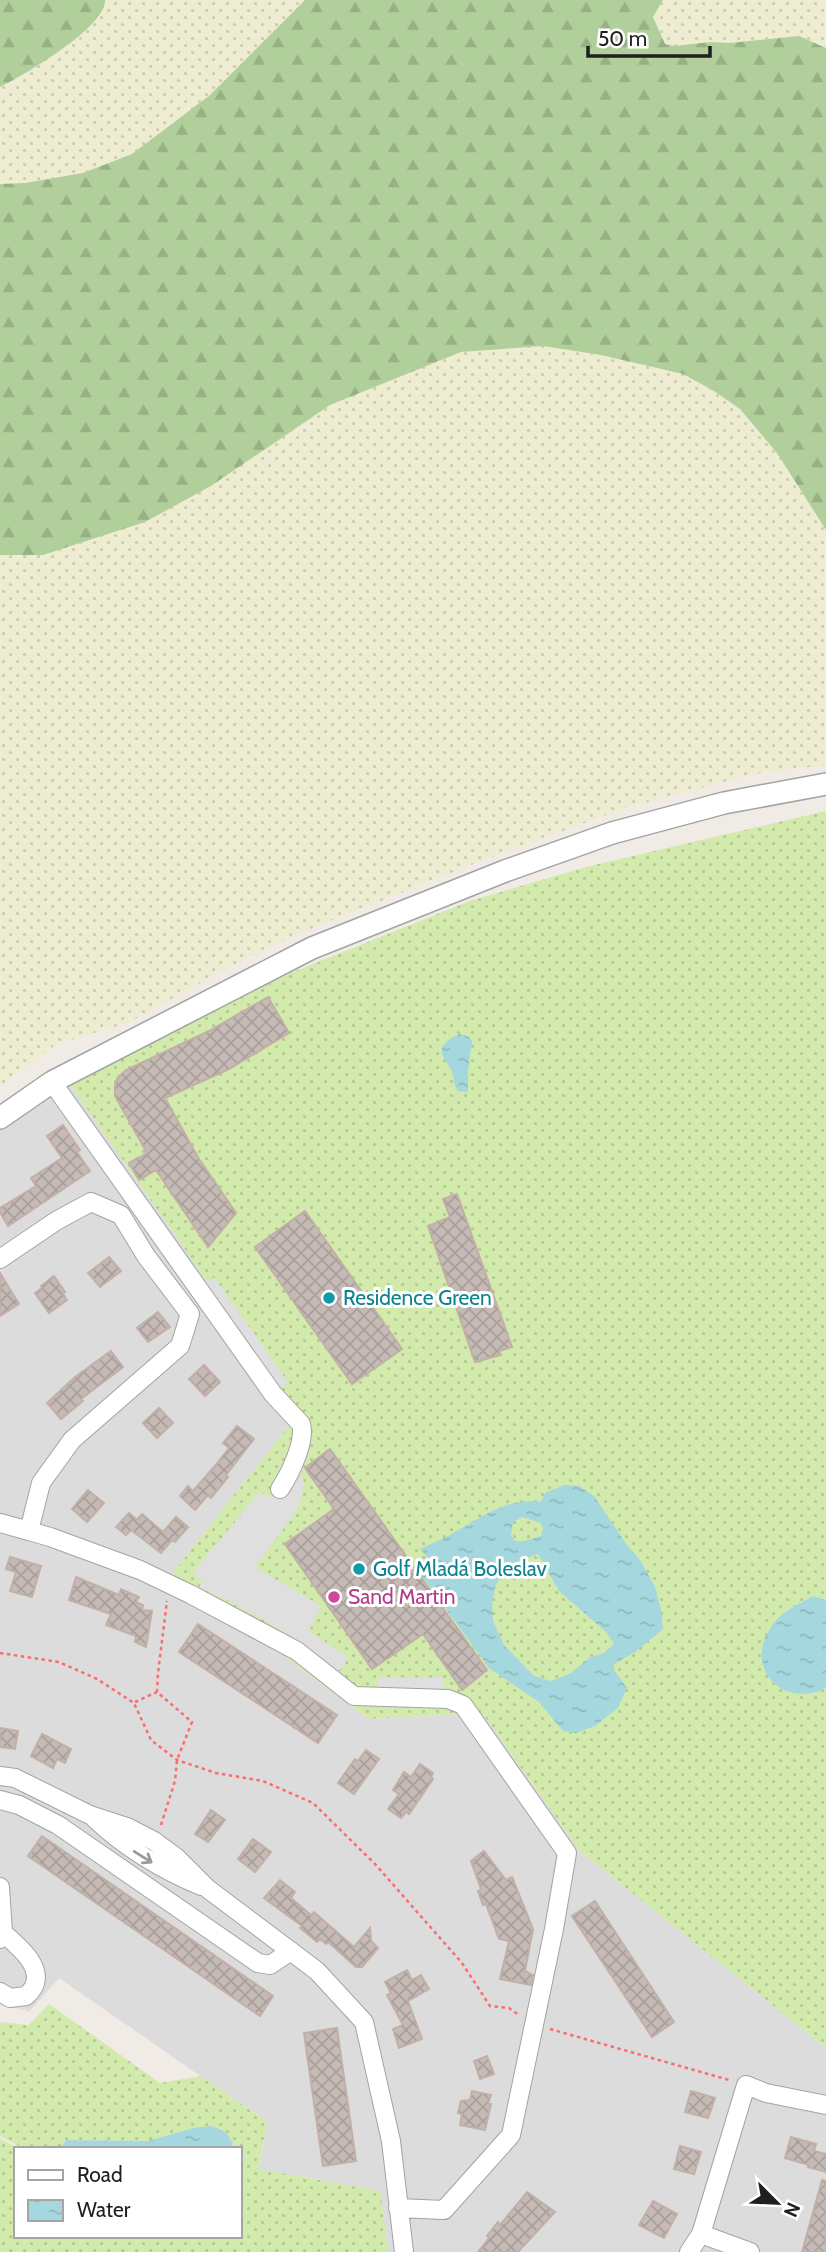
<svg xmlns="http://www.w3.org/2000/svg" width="826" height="2252" font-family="Cabin,sans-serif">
<defs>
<pattern id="farmland-dots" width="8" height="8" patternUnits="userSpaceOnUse" patternTransform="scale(1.75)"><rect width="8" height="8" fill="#efedd1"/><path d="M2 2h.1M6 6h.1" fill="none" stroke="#cccbb3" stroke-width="1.8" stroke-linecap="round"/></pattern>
<pattern id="grass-dots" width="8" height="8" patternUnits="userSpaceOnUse" patternTransform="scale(1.75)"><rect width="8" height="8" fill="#d2eaab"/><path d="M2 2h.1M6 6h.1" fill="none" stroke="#b4c893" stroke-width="1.8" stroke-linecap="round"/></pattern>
<pattern id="forest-firs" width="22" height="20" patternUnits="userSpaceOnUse" patternTransform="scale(1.75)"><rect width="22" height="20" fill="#b0cf9a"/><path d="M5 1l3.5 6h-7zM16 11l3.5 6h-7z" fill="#97b184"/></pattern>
<pattern id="water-ripples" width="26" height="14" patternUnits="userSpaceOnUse" patternTransform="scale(1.75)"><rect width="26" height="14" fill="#a5d8de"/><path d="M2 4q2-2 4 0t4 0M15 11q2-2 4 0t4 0" fill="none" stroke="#8eb9be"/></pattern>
<pattern id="building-cross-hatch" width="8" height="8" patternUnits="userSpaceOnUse" patternTransform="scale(1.75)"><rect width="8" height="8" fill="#c5bab5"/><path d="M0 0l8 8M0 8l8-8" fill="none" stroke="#a99f9b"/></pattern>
</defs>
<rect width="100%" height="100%" fill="#f0ebe5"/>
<path fill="#dddcdc" d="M69 1083 299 1413 160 1589 268 1644 369 1719 482 1713 580 1851 826 2048V2252H380L387 2249 380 2191 258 2169 267 2122 59 1978 29 2012 0 2003V1118Z"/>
<path fill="url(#farmland-dots)" d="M105 0H305L210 95 132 154 83 173 25 183 0 184V87L26 75 105 7Z
M663 0H826V48L799 36 729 43 711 42 674 46 665 44 653 17Z
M543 346 601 355 683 374 714 391 740 409 777 453 826 530V765L754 774 625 808 476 863 293 936 220 972 128 1023 57 1044 0 1086V555H43L211 486 330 405 461 352Z"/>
<path fill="url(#grass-dots)" d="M826 811V1600L813 1596C799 1604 782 1611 773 1624 741 1668 784 1709 826 1688V2048L580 1851 482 1713 369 1719 268 1644 160 1589 299 1413 69 1083 293 972 470 901 586 867Z
M49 2004 160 2083 201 2076 267 2122 258 2169 380 2191 388 2250 380 2252H0V2139L20 2149H16V2236H240V2149H231L233 2143 226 2132 211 2127 193 2128 149 2141 66 2140 60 2149H25L0 2136V2022L29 2025Z"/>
<path fill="url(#forest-firs)" d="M0 0H105C107 26 23 76 0 87Z
M305 0H663L653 17 665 44 674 46 711 42 729 43 799 36 826 48V530L777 453 740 409 714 391 683 374 601 355 543 346 461 352 330 405 211 486 145 522 43 555H0V184L25 183 83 173 132 154 210 95Z"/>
<path fill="#dfdfdf" d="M214 1277 288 1382 279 1389 204 1284Z
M296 1468 304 1481 301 1501 292 1517 255 1567 321 1606 309 1631 349 1658 339 1671 285 1632 233 1603 199 1587 203 1581 193 1573 260 1491 269 1498 281 1477Z
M378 1677 444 1678V1691H378Z"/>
<path fill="url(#water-ripples)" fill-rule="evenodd" d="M459 1034 469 1037 472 1041 468 1071V1092L458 1091C454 1085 454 1081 453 1075 447 1056 428 1050 459 1034Z
M564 1485 579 1486 594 1496 627 1545 640 1560 655 1587 661 1610 663 1629 635 1652 614 1664V1670L627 1688 618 1708 595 1726 576 1733 563 1731 539 1702 489 1668 419 1572 431 1562 420 1549C430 1544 441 1540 450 1535 478 1519 507 1497 541 1502L545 1493ZM522 1517 541 1523 543 1528 541 1536 524 1541H515L511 1535 513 1522ZM538 1554 559 1591 606 1632 614 1644 604 1653 589 1658 571 1673 551 1681 534 1676 504 1645 493 1621 492 1602 496 1585 501 1574 511 1564Z
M813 1596 826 1600V1688C783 1710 741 1667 773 1624 782 1611 799 1604 813 1596Z
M211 2126 226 2132 233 2143 231 2149H60L66 2140 148 2141 193 2128Z"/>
<path fill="url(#building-cross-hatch)" stroke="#c2b0a7" stroke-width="2" d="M268 997 289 1033 229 1069 165 1098 199 1159 236 1213 208 1247 156 1170 139 1180 129 1163 147 1153 115 1096V1085L118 1077 126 1070 209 1031Z
M63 1125 80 1150 77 1152 90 1171 8 1226 0 1212V1208L36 1186 31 1178 62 1158 47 1136Z
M457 1194 512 1347 499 1351 500 1355 475 1362 428 1226 450 1217 443 1199Z
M305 1211 402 1349 352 1384 255 1247Z
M109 1257 121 1271 100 1287 88 1273Z
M0 1273 19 1304 0 1316Z
M54 1276 65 1292 63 1294 67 1300 49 1313 35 1293 42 1288 41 1286Z
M158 1312 170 1327 148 1342 137 1328Z
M111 1351 123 1367 81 1399 83 1401 61 1419 47 1403 75 1377Z
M204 1365 220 1382 205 1396 189 1379Z
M159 1408 173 1423 157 1438 143 1423Z
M237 1426 254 1439 226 1475 228 1477 211 1498 208 1495 195 1510 180 1496 188 1486 193 1491 214 1467 229 1448 223 1443Z
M330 1449 487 1670 462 1690 423 1634 372 1669 285 1544 334 1509 305 1468Z
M88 1490 104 1503 87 1522 72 1509Z
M129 1513 137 1520 142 1514 163 1532 176 1517 188 1527 175 1542 172 1540 161 1553 131 1530 126 1535 116 1527Z
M10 1557 41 1566 32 1597 10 1591 16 1572 6 1569Z
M76 1577 119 1595 121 1589 139 1597 136 1602 143 1605 142 1610 152 1611 146 1647 135 1642 136 1636 106 1625 111 1614 69 1600Z
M198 1624 337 1715 318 1743 179 1652Z
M0 1728 18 1731 15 1749 0 1747Z
M42 1734 71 1749 65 1763 57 1759 53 1768 31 1756Z
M366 1750 379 1759 354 1794 338 1783 355 1759 358 1761Z
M420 1764 433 1773 431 1777 433 1779 409 1814 406 1812 401 1818 388 1809 399 1794 393 1790 404 1772 411 1777Z
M211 1810 225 1820 208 1842 195 1834Z
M42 1836 273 1996 260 2016 28 1856Z
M253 1839 271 1852 255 1872 238 1859Z
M484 1851 506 1880 512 1877 533 1929 525 1971 533 1975 531 1985 500 1979 509 1941 499 1939 486 1904 483 1905 478 1891 481 1889 471 1861Z
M280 1880 295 1892 291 1898 311 1915 314 1912 354 1947 370 1928 371 1941 378 1948 362 1967H356L328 1942 326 1944 320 1939 317 1942 300 1928 302 1926 264 1898Z
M595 1901 674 2022 652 2037 572 1916Z
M407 1970 412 1980 421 1975 429 1989 408 2001 422 2039 399 2048 393 2029 403 2025 387 1995 391 1993 385 1982Z
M337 2028 356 2161 323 2166 304 2033Z
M487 2056 494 2074 480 2079 474 2061Z
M472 2091 491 2095 488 2104H491L485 2130 460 2125 462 2114 458 2113 461 2101 470 2100Z
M691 2091 715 2098 708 2118 685 2112Z
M791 2137 816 2144 814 2151 826 2154V2172L808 2167 809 2165 785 2158Z
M680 2146 701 2152 694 2174 674 2169Z
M822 2180 826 2181V2252H802Z
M527 2192 555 2212 518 2252H478L489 2238 487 2236 498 2222 500 2225Z
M653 2201 677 2214 664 2238 639 2225Z"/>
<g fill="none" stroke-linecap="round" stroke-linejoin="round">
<g stroke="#a3a3a3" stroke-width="20">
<path id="minor" d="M52 1082 273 1394 301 1424C306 1441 290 1474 280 1489
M0 1259 56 1221 91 1202 121 1215 146 1256 190 1314 180 1346 72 1440 41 1483 29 1531 50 1537 140 1570 190 1594 297 1651 354 1696 448 1699 463 1705 567 1853 554 1929 511 2135 444 2210 398 2208
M0 1523 29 1531
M0 1776 15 1778 90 1815 127 1827 154 1841 177 1858 208 1889 317 1971 364 2022 391 2141 404 2252
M0 1800 19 1805 58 1825 258 1963 270 1965 291 1951
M95 1819C127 1849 160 1869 201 1886
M0 1887 3 1933 0 1939
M0 1992 10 1998 26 1996C52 1974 21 1948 3 1933
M701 2234 750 2252
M689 2252 701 2234 746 2085 766 2093 826 2105"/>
</g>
<g stroke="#a3a3a3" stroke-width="24">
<path id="tertiary" d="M0 1118 52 1082 312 948 505 871 612 833 724 803 826 784"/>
</g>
<path stroke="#fb6c6e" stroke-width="2.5" stroke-dasharray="3.5 3.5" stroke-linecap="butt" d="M0 1653 59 1662 97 1679 134 1703 151 1740 177 1760 216 1773 263 1781 313 1803 375 1864 462 1963 490 2006 509 2008 519 2015
M135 1702 157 1692
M161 1825 175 1781 177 1760 192 1722 157 1692 158 1673 167 1601
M550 2029 729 2080"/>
<use href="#minor" stroke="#fff" stroke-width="18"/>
<use href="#tertiary" stroke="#fff" stroke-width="21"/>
</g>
<defs><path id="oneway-shaft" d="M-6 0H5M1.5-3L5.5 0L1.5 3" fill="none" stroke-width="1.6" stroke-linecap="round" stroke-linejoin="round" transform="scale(1.75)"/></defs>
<use stroke="#9a9a9a" href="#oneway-shaft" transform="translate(143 1857) rotate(32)"/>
<g fill="#0f9aa8" stroke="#fff" stroke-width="2.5">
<circle cx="329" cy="1298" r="7"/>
<circle cx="359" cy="1569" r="7"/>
</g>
<circle fill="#d1479c" stroke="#fff" stroke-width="2.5" cx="334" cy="1597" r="7"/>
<g text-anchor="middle" stroke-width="6" stroke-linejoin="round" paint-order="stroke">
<g font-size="21" fill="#0d838f" stroke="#fff" text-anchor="start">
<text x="343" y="1305">Residence Green</text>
<text x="373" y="1576">Golf Mladá Boleslav</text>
</g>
<g font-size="21" fill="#b23c85" stroke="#fff" text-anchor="start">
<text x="348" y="1604">Sand Martin</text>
</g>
</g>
<rect x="14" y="2147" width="228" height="91" fill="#ffffff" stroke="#a5a5a5" stroke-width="2"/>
<rect x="28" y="2170" width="35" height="10" fill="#ffffff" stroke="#a5a5a5" stroke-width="2"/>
<text x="77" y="2182" font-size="21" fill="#1f1f1f">Road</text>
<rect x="28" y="2200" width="35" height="21" fill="url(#water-ripples)" stroke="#a5a5a5" stroke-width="2"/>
<text x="77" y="2217" font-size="21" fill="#1f1f1f">Water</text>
<g transform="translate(777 2203) rotate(114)" stroke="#ffffff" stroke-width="5" paint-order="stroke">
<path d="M0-5L12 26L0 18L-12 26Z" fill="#1f1f1f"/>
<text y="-10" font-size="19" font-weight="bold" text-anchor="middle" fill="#1f1f1f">N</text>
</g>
<path d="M588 46v10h122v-10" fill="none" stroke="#1f1f1f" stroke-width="3.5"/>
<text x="598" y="46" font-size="21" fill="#1f1f1f" stroke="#ffffff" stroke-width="5" paint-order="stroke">50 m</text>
</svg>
